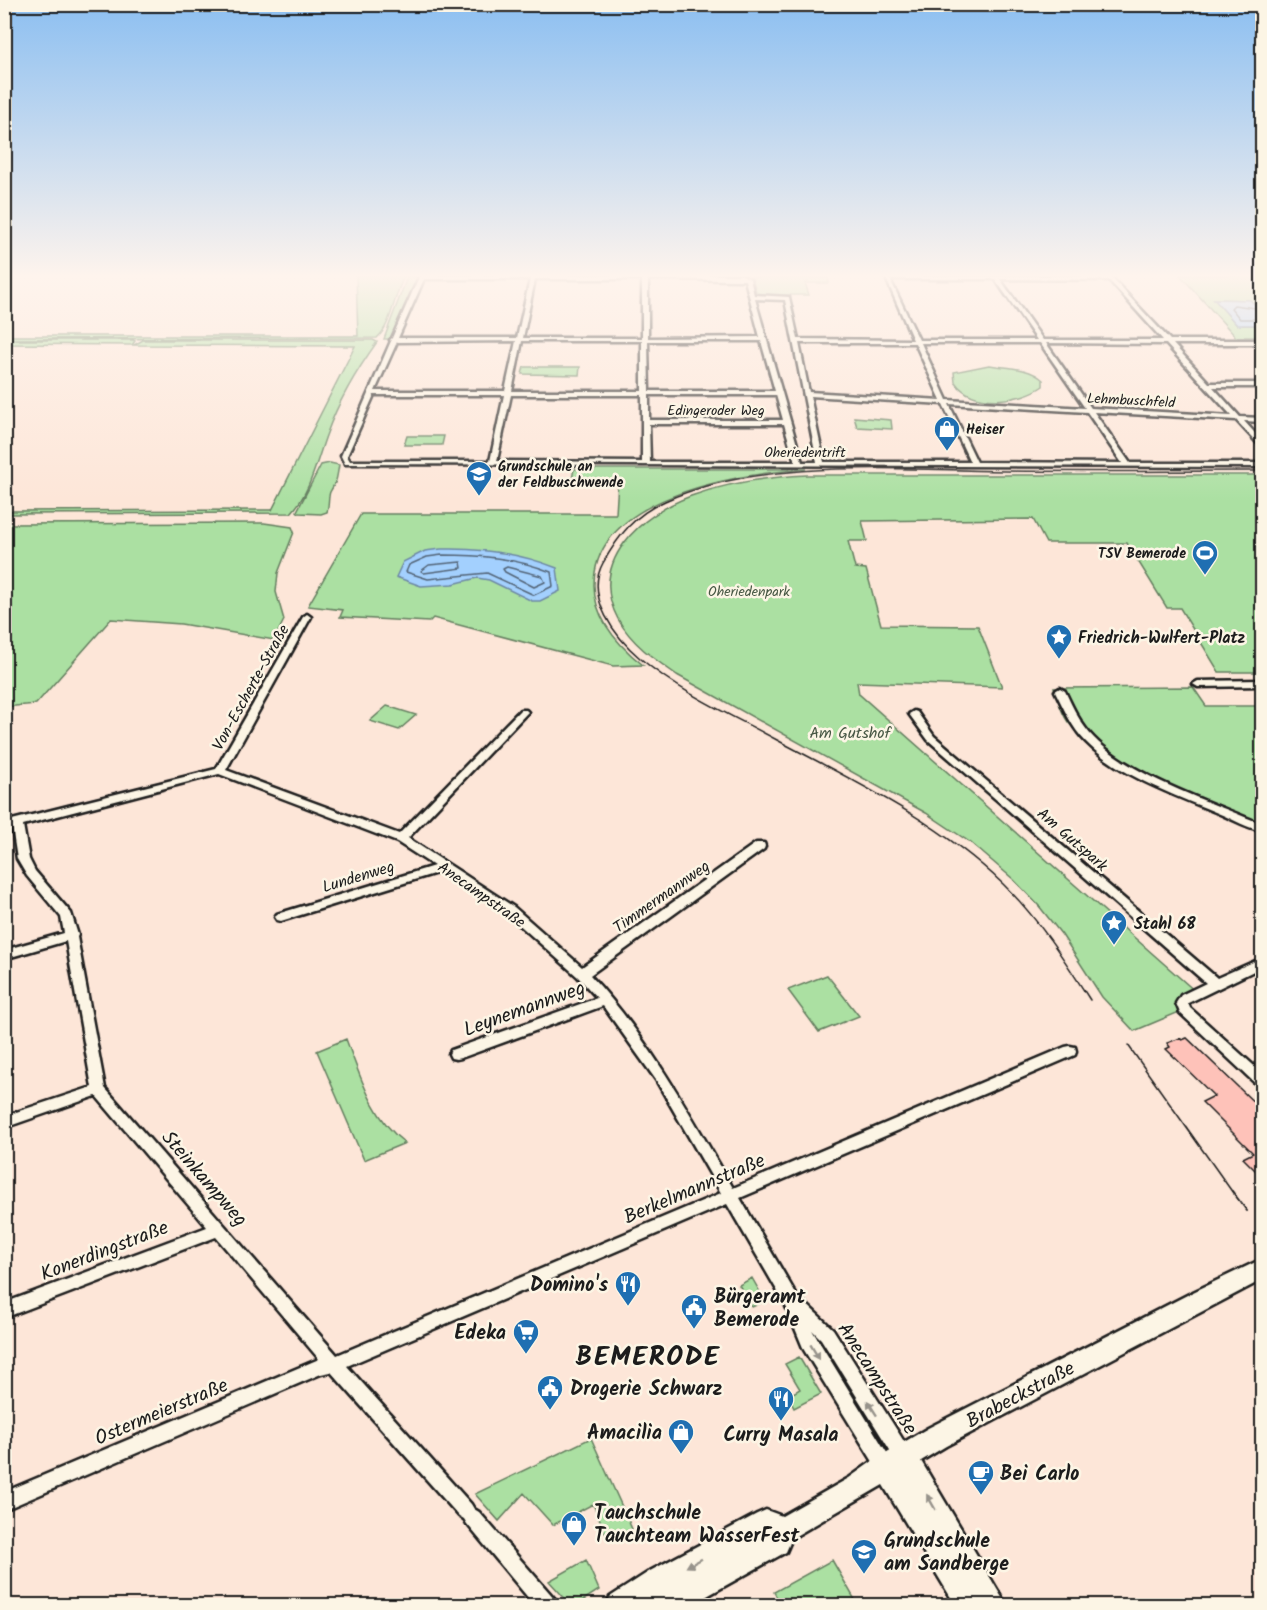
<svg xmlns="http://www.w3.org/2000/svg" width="1267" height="1610" font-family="Kalam,sans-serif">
<rect width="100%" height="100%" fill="#fde6d8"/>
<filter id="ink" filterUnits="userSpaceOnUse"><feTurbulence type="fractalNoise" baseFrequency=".0167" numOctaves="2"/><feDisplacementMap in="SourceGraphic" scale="12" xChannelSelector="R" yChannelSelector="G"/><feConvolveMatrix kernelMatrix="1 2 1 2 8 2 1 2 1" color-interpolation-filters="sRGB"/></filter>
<g filter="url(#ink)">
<path fill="#abe0a2" stroke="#647e5f" stroke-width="1.5" d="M356 275H405C393 295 393 323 377 338L5 339V336H358Z
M408 275 418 278 391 339H384Z
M1180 275H1262V303H1253L1250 300 1214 299 1237 325H1262V337H1236Z
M752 277 828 278 829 283H805L809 295H757Z
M5 340H133L135 341 132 345 5 344Z
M143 340H373L377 342C357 370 339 400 327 433 317 459 311 492 291 513L5 514V511L272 510 355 346 134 345Z
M989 365C1007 368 1029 367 1043 380V386C1021 402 973 408 955 382L954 372Z
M524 367H580L579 375 522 374Z
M854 417 891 420 892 429 857 427Z
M407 436H444L442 445H404Z
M330 463 339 465C336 481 338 478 330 492 328 497 329 506 327 512L321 514 299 513 297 511 321 465Z
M574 469H806C740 474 594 495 594 585 594 618 619 646 643 665L613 666 433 618 429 622 340 617 343 610 308 606 361 514H616L618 481 572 479Z
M807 475H1262V672H1219L1180 608H1167L1127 543H1046L1033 519 862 521 867 541H848L855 568 866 569 881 625 978 626 1002 687 857 682 859 694 1197 993 1185 998 1184 1010 1134 1031 1102 997 1062 935 1039 906 1013 879 971 843 926 813 677 675C654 659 631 643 618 619 587 561 642 514 691 496 729 482 768 477 807 475Z
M264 523 292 527 294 532 278 573 276 592 284 620 274 640 181 624 111 619 36 704 5 707V524Z
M1193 687 1206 706H1262V831C1203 804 1109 773 1068 722 1061 713 1058 699 1054 688Z
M387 706 416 715 399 730 370 721Z
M827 975 859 1016 819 1032 788 990Z
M346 1039C360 1076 373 1119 405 1143L364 1160 317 1051Z
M752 1278 765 1301 752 1307 739 1285Z
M799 1357 821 1394 794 1408 788 1396 800 1389 785 1364Z
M591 1438 632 1529 609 1541 593 1504 553 1525 524 1493 499 1521 475 1494Z
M586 1560 599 1590 576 1605H571L549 1581Z
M832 1560 858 1605H844L842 1602 836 1605H781L774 1592Z"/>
<path fill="#a3d0fe" stroke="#6d88a4" stroke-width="1.5" d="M1214 299 1250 300 1253 303H1262V325H1237Z
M441 549C481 548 520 553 557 568L560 591 540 601H532L489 580 477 578 453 584 421 586 396 577 403 562 425 551Z"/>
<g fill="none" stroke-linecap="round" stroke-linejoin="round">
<path stroke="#526476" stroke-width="1.5" d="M1262 309 1234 305 1231 308 1240 319H1262
M442 555C480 555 516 558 551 572L553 586 534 595 487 573 428 579 406 572 409 565 427 557Z
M461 562 462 568 424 573 421 571 429 565Z
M507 567 542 576 545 582 534 587 505 572 503 569Z"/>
</g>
<path fill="#fec2b9" stroke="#1c1c1c" stroke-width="1.5" d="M1180 1038 1182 1040 1187 1038 1263 1111V1178L1243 1158 1253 1153 1202 1102 1214 1096 1166 1049 1170 1047 1167 1043Z"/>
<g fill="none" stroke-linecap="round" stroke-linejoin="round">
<g stroke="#1c1c1c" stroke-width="5">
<path id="minor" d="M422 275H742L750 279 754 295 789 297 798 339 913 340 885 276H1110L1170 340H1262V344H1173L1209 383H1262V387H1213L1240 417 1262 418V422L1244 421 1262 441V447L1260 446 1236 420 1094 412 1130 463H1262V467L345 464 341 456 391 341 390 340 392 338 419 277ZM424 279H530L517 338H398ZM535 279H642V338H523ZM648 279 745 280 760 337 648 338ZM890 279H995L1037 340H919ZM1000 279 1109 280 1163 340H1043ZM755 299 785 300 817 462H802ZM516 341 505 391H375L397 342ZM522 341H642V391H512ZM648 341H761L775 391H649ZM799 343H915L941 400 809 392ZM921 343H1040L1085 408 947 400ZM1046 343 1166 344 1232 416 1091 408ZM374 395H504L490 461H350L347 456ZM511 395H642V462L497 461ZM649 395H776L783 420H649ZM810 396 943 404 970 462H824ZM949 404 1087 412 1122 463 977 462ZM649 424H784L795 462H650Z
M307 614 311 617 226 770 399 834 520 710H526L528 712 526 714 408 838 514 907 582 967 756 843H764L765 846 764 849 590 975C649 1038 690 1114 733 1188L1065 1047 1070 1046 1075 1047 1076 1051 1075 1055 740 1198 797 1296 800 1298 833 1329 910 1451 913 1457 910 1463 904 1466 898 1463 821 1339 812 1330 892 1461 895 1467 892 1473 886 1476 880 1473 804 1350 785 1304 727 1204 347 1366 471 1504 474 1509 479 1512 555 1599 557 1606H535L467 1524 464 1519 459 1516 331 1372 321 1374 4 1510V1492L319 1359 216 1237 4 1318V1303L207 1227 96 1096 4 1128V1116L92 1087 66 941 4 959V950L64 933 61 917 27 876 17 859 12 827 4 829V822L216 769 303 617ZM219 774 397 842 434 866 277 914 275 917 277 920 281 921 443 871 506 913 578 977 597 998 451 1050 449 1054 451 1058 456 1059 461 1058 603 1006 656 1080 721 1193 337 1355 105 1088 77 937 78 935 71 913 35 871 29 859 23 825Z
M1262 680V686L1198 687 1193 684 1198 681Z
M1060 688 1065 691C1073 708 1081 725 1094 738 1131 776 1213 803 1262 824V831C1248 828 1234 820 1220 814 1177 796 1119 776 1086 742 1072 728 1064 709 1055 691Z
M914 711 917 712 934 736 1217 978 1262 958V967L1188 1003 1190 1008 1262 1073V1086L1257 1085 1180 1013 1176 1003 1181 995 1206 983 928 740 909 714Z"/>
</g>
<g stroke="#1c1c1c" stroke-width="5">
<path id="secondary" d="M1262 1259V1280L946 1446 921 1461 1007 1606H956L883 1485 792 1538 786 1552 689 1606H649L651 1601 643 1606H606L610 1597 650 1571 757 1514 766 1510 782 1516 849 1478 877 1458 928 1428 1191 1293Z"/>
</g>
<use href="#minor" fill="#fcf5e5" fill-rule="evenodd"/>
<use href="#secondary" fill="#fcf5e5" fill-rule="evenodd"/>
<path stroke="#1c1c1c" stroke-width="1.5" d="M1090 1000C1064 959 1038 918 1003 884 938 821 856 782 777 740 731 715 681 693 641 659 616 638 584 597 603 563 619 535 634 515 665 501 763 457 901 470 1006 471 1092 472 1177 471 1262 471
M1128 1045 1233 1193"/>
<path stroke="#1c1c1c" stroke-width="2" d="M1232 1191 1247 1211"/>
</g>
<defs><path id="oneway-solid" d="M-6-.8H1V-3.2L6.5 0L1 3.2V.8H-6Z" transform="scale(1.5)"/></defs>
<g fill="#97938b">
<use href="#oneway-solid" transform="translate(815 1352) rotate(59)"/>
<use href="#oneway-solid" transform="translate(872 1408) rotate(-123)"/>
<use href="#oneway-solid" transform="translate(931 1502) rotate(-120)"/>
<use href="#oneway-solid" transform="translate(694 1563) rotate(152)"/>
</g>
</g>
<linearGradient id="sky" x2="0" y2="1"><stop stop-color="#8cbff1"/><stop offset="0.55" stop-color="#fef4ed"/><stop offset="1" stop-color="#fef4ed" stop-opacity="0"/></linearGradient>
<rect width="1267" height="501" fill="url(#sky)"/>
<defs>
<g id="shop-pin" transform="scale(1.35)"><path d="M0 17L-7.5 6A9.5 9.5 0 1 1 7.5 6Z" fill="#1f6fb2" stroke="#fcf5e5"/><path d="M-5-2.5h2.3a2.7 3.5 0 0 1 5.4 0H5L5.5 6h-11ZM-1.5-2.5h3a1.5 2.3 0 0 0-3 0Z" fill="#fff"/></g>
<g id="school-pin" transform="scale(1.35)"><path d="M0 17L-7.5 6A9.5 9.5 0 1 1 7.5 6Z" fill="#1f6fb2" stroke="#fcf5e5"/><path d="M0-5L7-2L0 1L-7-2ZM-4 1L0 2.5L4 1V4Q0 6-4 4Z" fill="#fff"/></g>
<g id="stadium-pin" transform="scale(1.35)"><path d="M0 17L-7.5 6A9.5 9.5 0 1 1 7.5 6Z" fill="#1f6fb2" stroke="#fcf5e5"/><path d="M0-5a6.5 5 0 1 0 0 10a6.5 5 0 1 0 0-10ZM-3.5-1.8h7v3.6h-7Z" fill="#fff"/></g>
<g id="sight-pin" transform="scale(1.35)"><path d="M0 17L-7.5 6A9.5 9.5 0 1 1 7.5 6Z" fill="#1f6fb2" stroke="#fcf5e5"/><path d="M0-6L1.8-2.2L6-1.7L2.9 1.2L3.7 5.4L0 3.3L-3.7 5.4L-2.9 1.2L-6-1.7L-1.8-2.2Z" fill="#fff"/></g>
<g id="restaurant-pin" transform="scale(1.35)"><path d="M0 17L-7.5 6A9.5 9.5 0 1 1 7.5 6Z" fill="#1f6fb2" stroke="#fcf5e5"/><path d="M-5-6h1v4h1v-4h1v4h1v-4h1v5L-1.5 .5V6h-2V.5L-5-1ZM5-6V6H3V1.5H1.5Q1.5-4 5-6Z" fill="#fff"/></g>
<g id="civic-pin" transform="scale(1.35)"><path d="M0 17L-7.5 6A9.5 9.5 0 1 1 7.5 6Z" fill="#1f6fb2" stroke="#fcf5e5"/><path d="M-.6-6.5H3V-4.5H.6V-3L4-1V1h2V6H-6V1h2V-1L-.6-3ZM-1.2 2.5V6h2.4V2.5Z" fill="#fff"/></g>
<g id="supermarket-pin" transform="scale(1.35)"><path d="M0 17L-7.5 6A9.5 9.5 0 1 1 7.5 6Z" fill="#1f6fb2" stroke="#fcf5e5"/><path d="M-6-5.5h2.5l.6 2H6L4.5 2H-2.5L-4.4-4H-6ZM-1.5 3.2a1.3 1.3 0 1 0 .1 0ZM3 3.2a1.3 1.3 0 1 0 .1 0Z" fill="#fff"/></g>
<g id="cafe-pin" transform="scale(1.35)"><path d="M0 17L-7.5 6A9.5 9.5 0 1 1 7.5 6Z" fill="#1f6fb2" stroke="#fcf5e5"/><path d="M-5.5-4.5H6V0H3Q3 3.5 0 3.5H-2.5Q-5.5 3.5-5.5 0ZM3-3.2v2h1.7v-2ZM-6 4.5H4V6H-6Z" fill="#fff"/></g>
</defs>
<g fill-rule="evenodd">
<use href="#shop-pin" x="947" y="429"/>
<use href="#school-pin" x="479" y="474"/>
<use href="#stadium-pin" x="1205" y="553"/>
<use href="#sight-pin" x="1059" y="637"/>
<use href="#sight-pin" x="1114" y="923"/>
<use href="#restaurant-pin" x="628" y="1284"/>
<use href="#civic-pin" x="694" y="1307"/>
<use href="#supermarket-pin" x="526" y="1332"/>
<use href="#civic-pin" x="550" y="1388"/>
<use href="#restaurant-pin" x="781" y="1399"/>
<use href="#shop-pin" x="681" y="1432"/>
<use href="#cafe-pin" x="981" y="1473"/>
<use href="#shop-pin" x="574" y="1524"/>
<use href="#school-pin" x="864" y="1552"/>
</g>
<g text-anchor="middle" stroke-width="5" stroke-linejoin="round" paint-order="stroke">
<g font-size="14" fill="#1c1c1c" stroke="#fcf5e5">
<text transform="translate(1131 400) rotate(3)" y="5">Lehmbuschfeld</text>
<text x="716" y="415">Edingeroder Weg</text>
<text x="805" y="457">Oheriedentrift</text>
</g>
<g font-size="14" font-weight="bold" fill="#1c1c1c" stroke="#fcf5e5" text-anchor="start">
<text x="966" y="434">Heiser</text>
<text x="498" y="471">Grundschule an<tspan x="498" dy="16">der Feldbuschwende</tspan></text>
<text x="1186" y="558" text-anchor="end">TSV Bemerode</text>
</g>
<g font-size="14" fill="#475744" stroke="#fcf5e5">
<text x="749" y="596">Oheriedenpark</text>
</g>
<g font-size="16" font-weight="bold" fill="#1c1c1c" stroke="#fcf5e5" text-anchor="start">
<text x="1078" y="643">Friedrich-Wulfert-Platz</text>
<text x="1134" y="929">Stahl 68</text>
</g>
<g font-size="16" fill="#1c1c1c" stroke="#fcf5e5">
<text transform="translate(250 687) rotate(-61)" y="6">Von-Escherte-Straße</text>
<text transform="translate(1073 839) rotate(41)" y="6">Am Gutspark</text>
<text transform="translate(358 876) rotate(-17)" y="6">Lundenweg</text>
<text transform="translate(482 894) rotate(35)" y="6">Anecampstraße</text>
<text transform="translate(661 896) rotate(-35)" y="6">Timmermannweg</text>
</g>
<g font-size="16" fill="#475744" stroke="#fcf5e5">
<text x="850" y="738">Am Gutshof</text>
</g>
<g font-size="20" fill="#1c1c1c" stroke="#fcf5e5">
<text transform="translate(524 1008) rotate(-20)" y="7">Leynemannweg</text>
<text transform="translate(205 1178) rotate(49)" y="7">Steinkampweg</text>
<text transform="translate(694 1188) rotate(-23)" y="7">Berkelmannstraße</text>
<text transform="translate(104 1250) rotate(-21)" y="7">Konerdingstraße</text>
<text transform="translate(878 1378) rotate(57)" y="7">Anecampstraße</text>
<text transform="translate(1020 1394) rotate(-28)" y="7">Brabeckstraße</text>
<text transform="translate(161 1411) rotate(-23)" y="7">Ostermeierstraße</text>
</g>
<g font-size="20" font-weight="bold" fill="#1c1c1c" stroke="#fcf5e5" text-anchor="start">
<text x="608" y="1291" text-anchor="end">Domino's</text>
<text x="714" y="1303">Bürgeramt<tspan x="714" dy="23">Bemerode</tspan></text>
<text x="506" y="1339" text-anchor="end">Edeka</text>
<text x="570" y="1395">Drogerie Schwarz</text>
<text x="662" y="1439" text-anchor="end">Amacilia</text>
<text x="781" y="1441" text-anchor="middle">Curry Masala</text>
<text x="1000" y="1480">Bei Carlo</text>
<text x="594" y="1519">Tauchschule<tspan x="594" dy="23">Tauchteam WasserFest</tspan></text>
<text x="884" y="1547">Grundschule<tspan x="884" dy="23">am Sandberge</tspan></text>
</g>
<g font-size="27" font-weight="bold" letter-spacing="1.5" fill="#1c1c1c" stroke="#fcf5e5">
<text x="648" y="1365">BEMERODE</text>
</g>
</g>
<rect width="1267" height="1610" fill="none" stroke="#fcf5e5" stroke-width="24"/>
<rect x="12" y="12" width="1243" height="1586" fill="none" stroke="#1c1c1c" stroke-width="2" filter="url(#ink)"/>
</svg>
